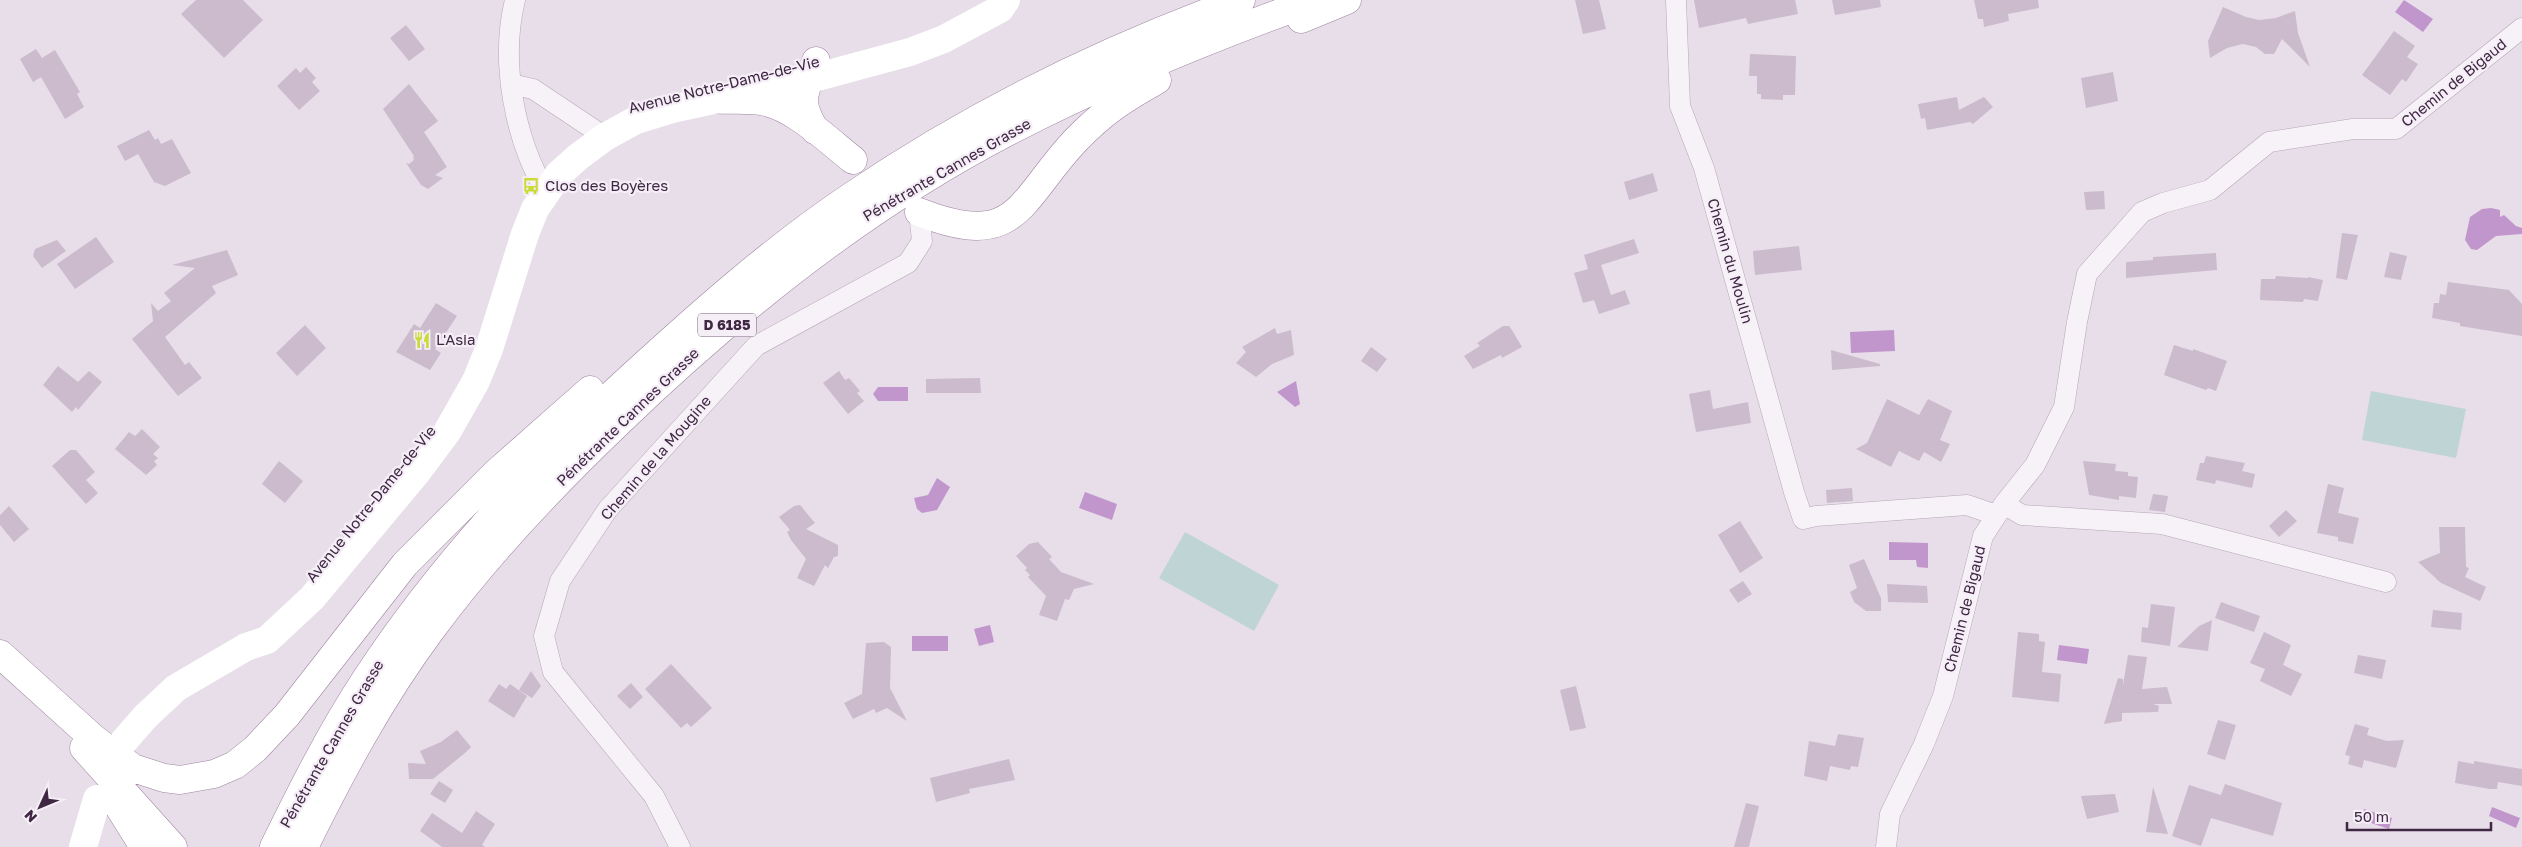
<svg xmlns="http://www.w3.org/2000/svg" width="2522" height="847" font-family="'Golos Text',sans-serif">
<rect width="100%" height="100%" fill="#e8dee9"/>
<path fill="#bfd4d4" d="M2371 391 2466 409 2456 458 2362 440Z
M1185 532 1279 585 1254 631 1159 578Z"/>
<path fill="#c196cd" d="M2404 0 2433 19 2423 32 2395 12Z
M2491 208 2500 210V217L2504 215 2516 226 2522 228V234L2496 236 2477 250 2471 249 2465 240 2470 217 2482 209Z
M1894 330 1895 351 1851 353 1850 332Z
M1296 381 1300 404 1295 407 1277 392Z
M878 387H908V401H878L873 394Z
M937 478 950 487 937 510 922 513 917 509 914 498 928 495Z
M1085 492 1117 504 1112 520 1079 508Z
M1889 542 1928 543V568L1917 567 1916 560H1889Z
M990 625 994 642 979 646 974 629Z
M912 636H948V651H912Z
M2059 645 2089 649 2087 664 2057 660Z
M2492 807 2520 818 2516 828 2489 816Z
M2364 809 2392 818 2389 829 2356 818 2358 813 2362 814Z"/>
<path fill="#cbbbcd" d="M196 0H243L263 20 224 58 181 14Z
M1575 0H1599L1606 29 1583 34Z
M1694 0H1795L1798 14 1748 24 1746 18 1699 28Z
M1832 0H1880L1881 7 1835 15Z
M1974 0H2038L2039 8 2008 14 2009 21 1984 27 1983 19H1978Z
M2223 7 2246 17 2259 20 2276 18 2295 11 2298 33 2310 67 2282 39 2274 54H2265L2256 47 2243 44 2227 48 2210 58 2208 41Z
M406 25 425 49 409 61 390 38Z
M2394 31 2415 46 2407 57 2418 64 2406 82 2402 79 2390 95 2362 75Z
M36 49 42 58 55 50 80 92 77 94 84 107 65 119 41 77 33 82 20 59Z
M1750 54 1796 56 1795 95H1783V100L1761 99V94H1757V76H1749Z
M306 67 316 78 312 82 320 91 299 110 277 86 296 68 300 73Z
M2113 72 2118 101 2086 108 2081 78Z
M409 84 438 121 424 132 447 167 435 175 443 178 428 189 421 185 406 163 409 164 414 160 413 157 414 156 383 109Z
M1957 97 1959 110 1984 97 1993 107 1973 124 1970 122 1927 130 1925 118 1921 119 1918 104Z
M149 130 155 140 158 138 161 144 172 139 191 173 165 186 154 182 138 154 125 161 117 146Z
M1653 173 1658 191 1629 200 1624 182Z
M2104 191 2105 209 2086 210 2084 192Z
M2342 233 2358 235 2347 280 2336 278Z
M96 237 114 262 75 289 57 264Z
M1634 239 1639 253 1601 265 1611 295 1625 290 1630 304 1599 314 1594 300 1583 303 1574 273 1588 269 1584 255Z
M57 240 66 251 42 268 33 256 35 249Z
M1799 246 1802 270 1755 275 1753 251Z
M227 250 238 275 212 286 216 293 165 337 185 365 189 362 202 378 178 396 132 339 153 321 151 303 158 311 171 301 164 293 195 268 172 265Z
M2390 252 2407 256 2401 280 2384 277Z
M2216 253 2217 270 2126 278V262L2153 260V257Z
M2276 276 2308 278V277L2323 280 2318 301 2304 299 2303 302 2260 300 2261 279H2275Z
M2448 282 2509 290 2522 304V336L2460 326V323L2432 318 2434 303H2439L2440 294 2446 295Z
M436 303 457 316 435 349 441 353 430 370 396 352 414 324 420 328Z
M305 325 326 348 297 376 276 353Z
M1503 326H1509L1512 330 1522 347 1502 358 1501 355 1473 369 1464 356 1480 346 1477 343Z
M1275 328 1277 334 1291 330 1294 355 1272 364 1256 377 1236 363 1246 352 1242 347Z
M2174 345 2193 351V349L2227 361 2216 391 2208 388 2206 390 2164 375Z
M1371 347 1387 359 1377 372 1361 361Z
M1831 350 1880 364V366L1832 370Z
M58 366 78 382 89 371 102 382 78 410 76 407 72 412 43 385Z
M839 371 845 380 849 378 860 391 857 393 864 401 848 414 823 383Z
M980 378 981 393H926V379Z
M1710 390 1713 409 1748 402 1751 423 1696 432 1689 394Z
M1887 399 1919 415 1928 399 1952 411 1940 440 1950 444 1941 462 1924 452 1919 461 1899 451 1891 467 1856 449 1867 443Z
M142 429 160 447 153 454 158 458 154 461 157 465 146 475 115 449 129 432 135 436Z
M70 450H76L95 472 86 480 98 493 86 504 52 466Z
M2206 456 2245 463 2242 471 2255 474 2252 488 2216 480 2215 484 2196 480 2200 463H2204Z
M279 461 303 481 285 503 262 484Z
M2083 461 2116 464 2115 471 2128 472V476L2138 477 2136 498 2119 496V500L2089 495Z
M2328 484 2344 488 2338 513 2359 518 2353 544 2338 541V537L2317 533Z
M1852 488 1853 501 1827 503 1826 490Z
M2153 494 2168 496 2165 512 2149 510Z
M800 505 815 523 806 529 838 545V556L834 557 828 568 825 565 814 586 797 578 806 559 791 540 787 532 790 530 779 517 794 506Z
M9 506 29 529 14 542 0 525V515Z
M2286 510 2297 521 2279 537 2269 526Z
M1740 521 1763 558 1740 573 1718 535Z
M2439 527H2465L2466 567 2469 568 2465 577 2486 587 2480 601 2441 583 2418 562 2440 553Z
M1038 542 1052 557 1049 559 1061 572 1094 584 1074 589 1069 600 1065 599 1057 621 1039 615 1046 596 1028 577 1030 575 1025 570 1027 568 1016 556 1029 544Z
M1864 559 1881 598V611H1866L1854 602 1850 592 1857 588 1849 565Z
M1743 581 1752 594 1738 603 1729 590Z
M1887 584 1927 586 1928 603 1888 602Z
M2221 602 2260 616 2254 632 2215 618Z
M2151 604 2175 607 2170 646 2141 642 2142 627 2148 628Z
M2433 610 2462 613 2461 630 2431 627Z
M2212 620 2208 651 2177 647 2199 626Z
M2018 632 2039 634V641L2045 642 2042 672 2061 674 2059 702 2012 697Z
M2264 632 2291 645 2283 665 2302 674 2291 696 2260 681 2265 669 2250 663Z
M884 642 891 647 890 688 907 721 887 708 876 713 874 709 853 719 844 703 862 694 866 643Z
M2128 655 2147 657 2142 689 2167 687 2172 704H2153L2159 706 2158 712 2122 713V721L2104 724 2118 678 2123 679V685Z
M2358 655 2386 660 2382 679 2354 673Z
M671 664 712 708 691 727 687 723 681 728 645 689Z
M531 671 541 686 532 698 519 690Z
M631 683 643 697 630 709 617 696Z
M499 684 506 689 510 684 527 696 514 718 488 701Z
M1576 686 1586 728 1570 731 1560 690Z
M2218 720 2236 725 2225 760 2207 754Z
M2355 724 2369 728 2367 735 2387 741 2404 740 2396 768 2364 760 2362 768 2348 764 2350 756 2345 755Z
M457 730 471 747 465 753 433 779H409L408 763 426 764 420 751 441 742Z
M1838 734 1864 738 1858 767 1851 766 1850 770 1830 766 1827 781 1804 776 1809 741 1835 746Z
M1009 759 1015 780 969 789 970 793 936 802 930 778Z
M2458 761 2474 764V761L2522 769V786L2498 782 2497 789H2490L2455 783Z
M439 781 453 790 445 803 430 794Z
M2225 784 2282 803 2273 836 2211 818 2201 846 2172 836 2189 785 2221 795Z
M2153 787 2168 834 2146 832Z
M2115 794 2119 812 2087 819 2081 796Z
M1746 803 1759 806 1749 847H1734Z
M476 811 495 824 482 845 485 847H442L420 831 432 813 462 833Z"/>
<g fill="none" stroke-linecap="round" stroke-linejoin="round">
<g stroke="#b5a7b7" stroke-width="21">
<path id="minor" d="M515 0C500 61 514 138 546 192
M1676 0 1680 106 1704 168 1794 492 1803 519 1816 516 1967 505 1996 515
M511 84 533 89 605 137
M2004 504 2022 515 2162 524 2386 582
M680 847 654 796 553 672 544 636 560 581 608 509 756 346 908 263 922 241 919 212
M1886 847 1890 814 1924 744 1943 696 1983 536 2004 504 2035 465 2064 407 2077 322 2087 274 2142 212 2163 203 2210 190 2269 142 2353 129H2396L2522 28"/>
</g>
<g stroke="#9e84a1" stroke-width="29">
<path id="trunk" d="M1301 19 1347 0
M715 99C732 101 749 98 766 102 795 108 830 142 853 160
M815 130C796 98 805 94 816 61
M919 212C1018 251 1018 202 1075 141 1103 112 1123 99 1157 80
M0 654 93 738 133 768 164 778 180 780 214 774 235 765 255 749 287 715 405 564 496 473 590 390
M84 748 173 847
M119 807 144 847
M274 847C302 790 331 732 366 679 440 566 533 466 632 376 702 312 773 249 852 196 971 115 1106 49 1241 0
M304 847C341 772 381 697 431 630 486 555 551 487 618 423 735 310 864 206 1009 131 1108 80 1212 37 1316 0"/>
</g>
<use href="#minor" stroke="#f7f2f7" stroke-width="20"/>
<path stroke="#fff" stroke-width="28" d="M124 741 146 716 176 688 246 647 267 640 312 598 418 471 447 432 476 381 489 349 525 234 535 209 559 174 578 157 605 137 636 120 672 109 810 79 910 52 944 39 1000 9 1006 0
M83 847 97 799"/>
<use href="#trunk" stroke="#fff" stroke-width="28"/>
</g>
<defs>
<g id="bus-bare" transform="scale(1.35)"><path d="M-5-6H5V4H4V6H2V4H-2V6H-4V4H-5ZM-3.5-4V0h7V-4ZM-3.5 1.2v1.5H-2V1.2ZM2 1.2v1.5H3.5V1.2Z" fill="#c9db37" stroke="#f5eef7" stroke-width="2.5" paint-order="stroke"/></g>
<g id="restaurant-bare" transform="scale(1.35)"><path d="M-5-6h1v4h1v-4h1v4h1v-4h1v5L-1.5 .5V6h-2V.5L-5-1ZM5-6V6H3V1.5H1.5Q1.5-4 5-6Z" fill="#c9db37" stroke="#f5eef7" stroke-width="2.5" paint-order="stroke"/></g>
</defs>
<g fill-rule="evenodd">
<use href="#bus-bare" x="531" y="186"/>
<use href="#restaurant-bare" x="422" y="340"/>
</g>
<g text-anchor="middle" stroke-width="4.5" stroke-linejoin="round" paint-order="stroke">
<rect fill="#f5eef7" stroke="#766278" stroke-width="1" x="698" y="313.5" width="58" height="23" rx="4"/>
<g font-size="14" font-weight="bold" fill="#3f2642">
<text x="727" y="330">D 6185</text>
</g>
<g font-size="15" fill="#3f2642" stroke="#f5eef7">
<text transform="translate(2454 83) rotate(-39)" y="5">Chemin de Bigaud</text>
<text transform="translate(724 85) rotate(-14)" y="5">Avenue Notre-Dame-de-Vie</text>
<text transform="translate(947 170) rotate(-30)" y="5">Pénétrante Cannes Grasse</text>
<text transform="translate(1730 261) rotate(74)" y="5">Chemin du Moulin</text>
<text transform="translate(628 417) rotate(-44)" y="5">Pénétrante Cannes Grasse</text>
<text transform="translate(656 458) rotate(-49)" y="5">Chemin de la Mougine</text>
<text transform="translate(371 504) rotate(-51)" y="5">Avenue Notre-Dame-de-Vie</text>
<text transform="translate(1965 609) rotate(-76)" y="5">Chemin de Bigaud</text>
<text transform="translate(332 744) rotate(-60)" y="5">Pénétrante Cannes Grasse</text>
</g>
<g font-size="15" fill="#3f2642" stroke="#f5eef7" text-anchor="start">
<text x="545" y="191">Clos des Boyères</text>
<text x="436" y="345">L'Asia</text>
</g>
</g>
<g transform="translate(40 807) rotate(226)" stroke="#f5eef7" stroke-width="4" paint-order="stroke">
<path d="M0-4L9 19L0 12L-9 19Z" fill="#3f2642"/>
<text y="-8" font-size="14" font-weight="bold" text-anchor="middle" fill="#3f2642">N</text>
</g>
<path d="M2347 822v8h144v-8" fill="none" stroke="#3f2642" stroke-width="2.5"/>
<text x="2354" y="822" font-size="15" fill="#3f2642" stroke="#f5eef7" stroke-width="4" paint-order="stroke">50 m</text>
</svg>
